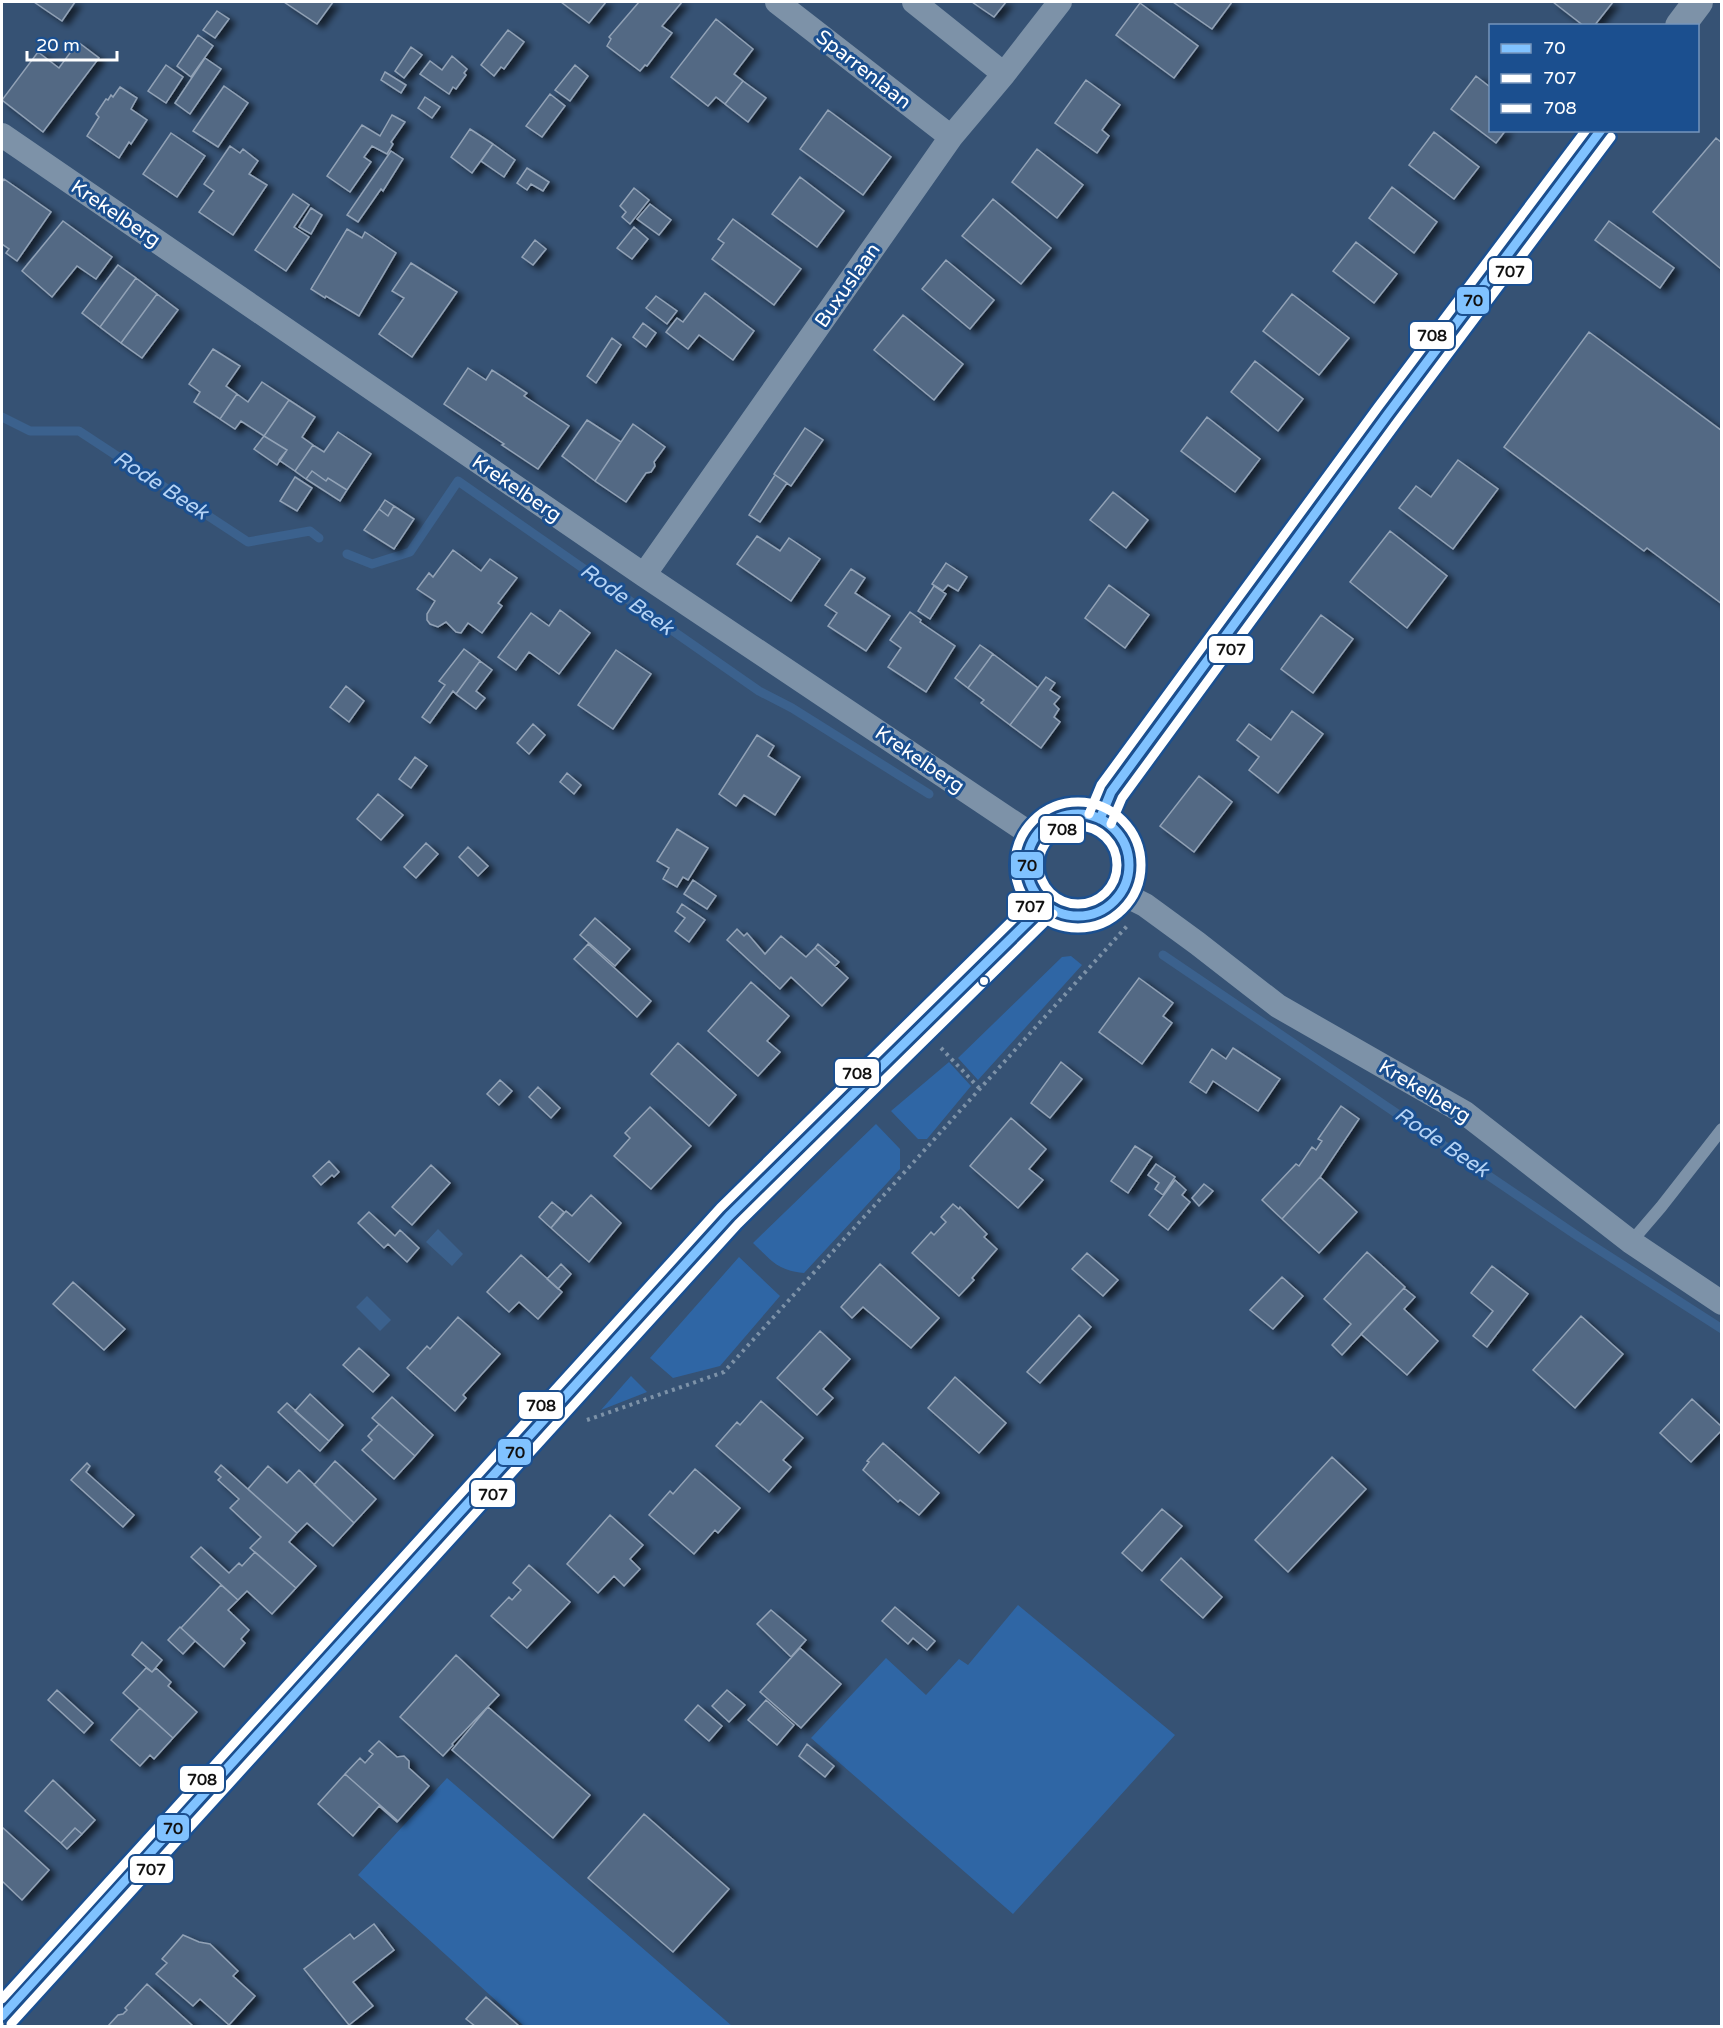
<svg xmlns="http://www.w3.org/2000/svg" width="1723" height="2028" font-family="'Varela Round',sans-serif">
<defs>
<filter id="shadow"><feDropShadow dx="6" dy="4" stdDeviation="3" flood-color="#0009"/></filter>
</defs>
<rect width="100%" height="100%" fill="#365274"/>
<path fill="#2f66a5" d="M1071 956 1082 965 978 1080 958 1058 1062 957Z
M949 1062 971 1086 927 1139H918L891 1111Z
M876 1124 900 1149V1169L804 1273C776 1270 772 1261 753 1243Z
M739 1257 780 1296 720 1366 673 1378 650 1358Z
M631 1376 647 1392 601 1410Z
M1018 1605 1175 1735 1013 1914 811 1738 886 1658 926 1695 959 1659 968 1665Z
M447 1778 732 2026H524L358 1875Z"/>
<path fill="#3b618d" d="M438 1229 463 1254 452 1266 426 1242Z
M367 1296 391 1320 380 1331 356 1307Z"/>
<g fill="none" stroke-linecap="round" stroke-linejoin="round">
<path stroke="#3b618d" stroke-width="9" d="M2 417 30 431H79L248 542 310 531 319 538
M347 554 372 564 410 552 458 481 759 691 792 708 929 794
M1163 955 1579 1237 1722 1329"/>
</g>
<path fill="#526984" stroke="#92a2b6" stroke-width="1.5" filter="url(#shadow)" d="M34 2H75L62 21Z
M284 2H333L317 24Z
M561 2H606L589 23Z
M639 2H682L662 26 672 33 647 66 645 65 640 71 607 46 611 39 609 37Z
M972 2H1006L994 17Z
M1173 2H1232L1212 29Z
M1553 2H1613L1594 26H1584Z
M1140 3 1198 46 1174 78 1116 35Z
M217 11 229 19 215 38 203 30Z
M716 19 753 49 734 74 743 81 725 104 716 97 708 106 671 77Z
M508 30 524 42 504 69 501 67 494 76 481 65Z
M198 35 213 46 191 77 177 66Z
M78 42 99 58 43 132 2 100 38 52 59 68Z
M411 47 422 55 404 78 395 71Z
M452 56 467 69 464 73 466 75 456 89 453 87 449 94 420 74 430 61 442 70Z
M205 58 221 69 190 114 175 103Z
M166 65 183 77 166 103 148 91Z
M575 65 588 76 570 101 555 90Z
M385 72 406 85 401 93 381 80Z
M1476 76 1490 87V130H1506L1496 143 1451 109Z
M1086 80 1120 105 1102 130 1109 136 1097 153 1055 123Z
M743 81 766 98 748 122 725 104Z
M224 86 248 103 218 147 193 131Z
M120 87 137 98 131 109 147 120 131 144 129 142 119 158 87 136 99 117 96 114 106 99 108 100 111 95 113 97Z
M550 94 565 106 542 137 526 126Z
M425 97 440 107 432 118 418 108Z
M828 110 891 157 863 195 800 149Z
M392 115 405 122 391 142 393 144 387 154 372 146 364 157 371 162 350 192 327 176 362 125 380 136Z
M470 129 493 144 472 173 451 157Z
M1434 132 1479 167 1454 199 1409 165Z
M171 133 205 156 177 197 143 174Z
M1716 138 1722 143 1721 269 1653 212Z
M493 144 515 160 504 177 481 161Z
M230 146 240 153 243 149 258 161 249 174 267 185 233 235 199 212 214 191 204 184Z
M1037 149 1083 185 1057 218 1012 182Z
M391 151 403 159 383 191 381 189 358 222 347 215Z
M527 168 549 182 543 191 531 184 527 190 517 183Z
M800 177 844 211 817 247 772 214Z
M4 179 51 212 17 261 6 253 9 249 2 244V182Z
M1392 187 1437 222 1414 253 1369 218Z
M634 188 649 200 630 224 622 217 626 212 620 206Z
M293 194 309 205 294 227 309 237 286 271 255 250Z
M993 199 1051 248 1021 284 962 236Z
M650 204 671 220 659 235 637 219Z
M311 208 322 215 311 234 299 227Z
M733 219 801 269 774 305 712 259 724 243 718 239Z
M63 221 112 257 96 279 77 266 52 297 22 271Z
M1609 221 1674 268 1660 288 1595 240Z
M634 227 648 239 632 259 617 248Z
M347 229 362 238 365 232 396 253 359 316 326 296 325 298 311 289Z
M535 240 546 249 533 265 522 257Z
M1356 242 1397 274 1374 303 1333 271Z
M946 260 994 300 970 329 922 289Z
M411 263 457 292 412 357 379 334 404 298 392 291Z
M118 265 136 278 100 327 82 313Z
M136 278 157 294 121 343 100 327Z
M705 293 754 331 733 360 699 335 688 349 666 332 677 318 683 322Z
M157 294 178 310 142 358 121 343Z
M1292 294 1349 338 1319 375 1263 331Z
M656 296 677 311 667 324 646 308Z
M903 315 963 364 934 400 874 350Z
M643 323 656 333 646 347 633 337Z
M1589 332 1722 431V604L1647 548 1644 551 1504 447Z
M612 338 621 345 596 383 587 376Z
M213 349 240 366 226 386 237 394 220 419 194 402 200 392 189 384Z
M1255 361 1303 399 1278 431 1231 392Z
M468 368 486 380 492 370 527 393 524 396 569 426 538 469 502 445 504 444 444 404Z
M262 382 289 400 264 436 241 421 235 429 220 419 237 394 248 402Z
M289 400 315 417 302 437 313 445 295 471 279 460 287 450 264 436Z
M1207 417 1260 459 1235 492 1181 451Z
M587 420 621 442 595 481 562 456Z
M633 424 665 447 654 462 655 466 651 472 646 473 626 502 595 481Z
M805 428 823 440 791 486 774 474Z
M338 432 371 454 347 490 328 478 326 481 312 471 306 479 295 471 313 445 324 452Z
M264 436 287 450 277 465 254 449Z
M1458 460 1498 489 1453 549 1399 508 1416 486 1431 497Z
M312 471 326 481 328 478 347 490 340 501 306 479Z
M775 475 787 483 760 522 749 515Z
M295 477 312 488 297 511 280 501Z
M1113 492 1148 520 1126 548 1090 520Z
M385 500 394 506 388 516 379 509Z
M394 506 414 519 394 549 364 530 379 509 388 516Z
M1390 531 1447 576 1407 628 1350 582Z
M757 536 780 551 789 538 820 559 791 601 737 564Z
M453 550 481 571 490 559 517 578 498 603 502 606 482 633 468 623 461 633 456 632 446 622 438 627 430 624 427 620V614L435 601 417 589 429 573 433 577Z
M946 563 967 577 958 591 948 585 943 591 932 584Z
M851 569 865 578 855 593 890 616 866 651 828 626 837 613 825 605Z
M1109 585 1149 615 1125 648 1085 618Z
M934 586 946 594 930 619 918 611Z
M560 610 590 633 559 674 529 652 516 670 498 657 531 613 549 626Z
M910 612 921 620 920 622 955 646 926 692 888 667 901 648 890 640Z
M1321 615 1353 639 1313 693 1281 669Z
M980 645 993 654 968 688 955 678Z
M464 649 480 661 456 694 453 691 430 723 422 717 445 685 439 681Z
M616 650 651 674 613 729 578 705Z
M993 654 1038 688 1010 725 981 703 984 700 968 688Z
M480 661 492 670 476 691 485 698 476 709 456 694Z
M1046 677 1055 683 1050 690 1060 697 1054 704 1059 709 1054 717 1060 722 1041 748 1010 725Z
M346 686 364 701 349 722 330 707Z
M1292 711 1323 734 1278 793 1249 770 1259 757 1237 740 1249 724 1271 740Z
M533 724 545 735 529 754 517 743Z
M757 735 774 746 768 756 800 777 775 815 744 795 736 806 719 794Z
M415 757 427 766 411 788 399 779Z
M567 773 581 785 574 794 560 782Z
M1199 776 1232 802 1194 852 1160 826Z
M378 794 403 815 381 840 357 819Z
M677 829 708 848 688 880 683 877 677 887 663 879 669 868 657 861Z
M426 843 438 854 416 878 404 867Z
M468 847 488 866 478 876 459 857Z
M693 880 716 896 707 909 684 894Z
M682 904 705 920 689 942 675 931 685 918 677 912Z
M595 918 630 949 615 966 580 935Z
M737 929 744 936 747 933 765 954 781 936 806 957 815 948 848 978 822 1006 791 977 780 989 727 940Z
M588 944 651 1001 637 1017 574 959Z
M818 944 839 962 835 966 815 948Z
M1139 978 1173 1003 1163 1016 1172 1023 1142 1064 1099 1032Z
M751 982 789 1016 767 1041 780 1052 758 1076 708 1031Z
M678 1043 736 1095 709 1126 651 1074Z
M1233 1048 1280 1079 1258 1111 1213 1081 1206 1093 1190 1082 1212 1049 1226 1059Z
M1061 1062 1082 1079 1050 1118 1031 1103Z
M500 1080 512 1091 499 1105 487 1094Z
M538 1087 560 1108 551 1118 529 1097Z
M1341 1106 1359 1119 1320 1177 1282 1219 1262 1200 1296 1164 1299 1166 1312 1147 1316 1150 1322 1141 1318 1139Z
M650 1107 691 1146 651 1189 614 1156 630 1138 625 1133Z
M1011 1118 1046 1149 1029 1169 1043 1180 1018 1208 970 1166Z
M1135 1146 1152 1157 1128 1193 1111 1181Z
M329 1161 339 1172 334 1177 332 1175 321 1185 313 1176Z
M1156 1164 1175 1177 1163 1195 1155 1189 1159 1183 1148 1175Z
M431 1165 450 1183 412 1225 392 1207Z
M1320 1177 1357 1212 1319 1253 1282 1219Z
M1175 1180 1186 1190 1182 1195 1190 1202 1168 1230 1149 1215Z
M1204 1184 1213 1191 1199 1206 1192 1198Z
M591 1195 621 1223 589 1262 551 1228 566 1211 572 1216Z
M552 1202 564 1212 551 1228 539 1217Z
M953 1204 959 1209 960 1207 987 1234 984 1237 997 1249 972 1278 974 1280 959 1296 912 1253 931 1232 934 1235 946 1222 941 1217Z
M369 1212 395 1236 400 1230 419 1248 407 1262 388 1244 384 1248 358 1223Z
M1367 1252 1405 1287 1342 1355 1332 1345 1351 1324 1324 1299Z
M1087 1253 1118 1280 1103 1296 1072 1269Z
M521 1255 562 1292 538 1319 519 1302 509 1312 487 1292Z
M561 1264 571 1274 558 1289 547 1279Z
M880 1264 939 1318 911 1348 863 1307 852 1318 841 1307Z
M1492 1266 1528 1294 1487 1347 1473 1336 1493 1311 1471 1293Z
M1282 1277 1303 1296 1273 1329 1250 1310Z
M73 1282 125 1329 104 1350 53 1304Z
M1404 1288 1415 1297 1404 1309 1438 1341 1407 1375 1361 1334Z
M1079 1315 1091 1327 1040 1383 1027 1372Z
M1581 1316 1623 1354 1575 1408 1533 1370Z
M458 1317 500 1354 463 1395 466 1398 455 1411 407 1368 427 1346 430 1349Z
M820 1331 850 1359 823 1389 833 1398 817 1415 777 1378Z
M359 1348 389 1375 373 1392 343 1365Z
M955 1377 1006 1423 979 1453 928 1408Z
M310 1394 343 1425 329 1441 295 1411Z
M392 1397 433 1435 415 1456 372 1418Z
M1692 1399 1722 1427V1430L1691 1462 1660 1433Z
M761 1401 803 1438 783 1460 791 1467 769 1492 716 1446 737 1422 740 1425Z
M287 1403 329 1441 320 1451 278 1412Z
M379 1424 415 1456 394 1479 362 1450 372 1440 368 1436Z
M883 1443 939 1493 919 1515 900 1500 898 1502 863 1470 869 1462 867 1461Z
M1332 1457 1366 1489 1288 1572 1255 1540Z
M335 1461 376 1499 354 1523 314 1485Z
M87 1463 90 1466 86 1472 134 1515 123 1527 71 1480Z
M221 1465 297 1533 289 1542 316 1566 296 1588 250 1548 261 1537 230 1508 239 1499 218 1480 221 1477 215 1472Z
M268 1466 287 1483 299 1470 354 1523 333 1546 307 1523 297 1533 248 1489Z
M695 1469 740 1508 718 1533 715 1530 694 1554 649 1515 670 1491 673 1494Z
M1162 1509 1182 1526 1142 1571 1122 1553Z
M610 1515 643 1545 630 1559 640 1569 624 1586 614 1576 598 1593 567 1564Z
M201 1547 229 1573 239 1563 242 1566 255 1552 296 1588 272 1614 247 1591 238 1600 191 1557Z
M1181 1558 1222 1597 1203 1618 1161 1580Z
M529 1565 570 1602 527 1648 491 1616 509 1597 512 1600 521 1590 513 1583Z
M221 1585 238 1600 228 1610 249 1630 241 1639 245 1643 224 1667 181 1628Z
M895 1607 935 1641 927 1650 913 1638 908 1644 882 1621Z
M771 1610 806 1640 791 1657 757 1624Z
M180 1627 195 1641 183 1654 168 1640Z
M142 1642 162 1660 152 1672 132 1655Z
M800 1648 841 1684 801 1728 760 1692Z
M456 1655 499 1695 452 1744 453 1745 443 1756 400 1717Z
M146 1668 152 1672 156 1668 171 1682 168 1686 197 1712 173 1738 123 1693Z
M57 1690 93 1723 84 1733 48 1700Z
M727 1690 745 1705 729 1722 712 1706Z
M766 1700 794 1725 777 1745 748 1720Z
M698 1705 722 1726 709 1741 685 1720Z
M488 1707 590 1795 553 1838 452 1750Z
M140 1708 173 1738 154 1759 150 1755 140 1766 111 1740Z
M379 1741 397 1757 404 1756 409 1761V1768L429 1786 398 1821 345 1774 360 1758 365 1763 373 1754 369 1751Z
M807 1744 834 1766 825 1777 799 1756Z
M345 1774 398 1821 397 1822 379 1806 353 1836 318 1804Z
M53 1780 95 1820 82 1834 75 1828 61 1843 25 1811Z
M644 1814 729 1889 673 1952 588 1878Z
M2 1827 49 1870 22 1900 2 1881Z
M75 1828 82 1834 67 1849 61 1843Z
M374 1924 394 1950 353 1982 373 2006 349 2025 304 1969 350 1934 354 1939Z
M183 1935 199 1942 210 1944 238 1971 233 1976 255 1996 229 2025 200 1999 193 2006 156 1974 167 1963 162 1959Z
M147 1984 193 2026H108L118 2015 123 2014 127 2010 125 2008Z
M486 1997 519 2026H475L466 2019Z"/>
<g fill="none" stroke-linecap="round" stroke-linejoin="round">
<path stroke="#7d92a8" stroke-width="4" stroke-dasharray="3 4.5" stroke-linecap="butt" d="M941 1048 980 1089
M587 1420 724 1372 1127 926"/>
<path stroke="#7d92a8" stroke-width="12" d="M1631 1242 1661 1207 1722 1129"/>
<path stroke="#7d92a8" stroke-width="24" d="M777 2 951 137
M914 2 1004 74
M2 135 644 575 1035 837
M644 575 951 137 1004 74 1060 2
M1121 893 1145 905 1197 943 1278 1006 1465 1113 1631 1242 1722 1303"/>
<path stroke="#7d92a8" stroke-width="30" d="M1680 26 1698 2
M1027 865a51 51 0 1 1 102 0a51 51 0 1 1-102 0Z
M1100 819 1111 792 1388 414 1601 130
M2 2016 729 1216 1045 905"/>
<g stroke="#1b4f8f" stroke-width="14">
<path id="bus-1" d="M1027 865a51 51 0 1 1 102 0a51 51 0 1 1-102 0Z
M1100 819 1111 792 1388 414 1601 130
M2 2016 729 1216 1045 905"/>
</g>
<g stroke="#1b4f8f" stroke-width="14">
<path id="bus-2" d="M1015 865a63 63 0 1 1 126 0a63 63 0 1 1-126 0Z
M1111 824 1122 798 1398 421 1611 137
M11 2024 738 1224 1053 914"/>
</g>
<g stroke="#1b4f8f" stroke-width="14">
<path id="bus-3" d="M1089 814 1101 785 1378 407 1586 130
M1039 865a39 39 0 1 1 78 0a39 39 0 1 1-78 0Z
M2 1999 720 1208 1037 896"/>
</g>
<use href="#bus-1" stroke="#80c2ff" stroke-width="9"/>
<use href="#bus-2" stroke="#fff" stroke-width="9"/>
<use href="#bus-3" stroke="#fff" stroke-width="9"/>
</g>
<circle fill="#fff" stroke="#1b4f8f" stroke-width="2" cx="984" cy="981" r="5"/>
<g text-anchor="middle" stroke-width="6" stroke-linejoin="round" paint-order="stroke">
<g font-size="20" fill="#fff" stroke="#1b4f8f">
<text transform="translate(864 69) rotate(38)" y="7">Sparrenlaan</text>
<text transform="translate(116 213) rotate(34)" y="7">Krekelberg</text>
<text transform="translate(847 285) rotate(-55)" y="7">Buxuslaan</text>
<text transform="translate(517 488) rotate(34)" y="7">Krekelberg</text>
<text transform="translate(920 759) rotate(34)" y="7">Krekelberg</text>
<text transform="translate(1425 1091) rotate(31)" y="7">Krekelberg</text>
</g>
<g font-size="21" font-style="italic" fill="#b5d3f5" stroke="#1b4f8f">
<text transform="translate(161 485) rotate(33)" y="7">Rode Beek</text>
<text transform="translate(627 599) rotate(35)" y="7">Rode Beek</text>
<text transform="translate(1442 1142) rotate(34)" y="7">Rode Beek</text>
</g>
</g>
<g stroke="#1b4f8f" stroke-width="2">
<rect x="1488" y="257" width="45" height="28" rx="6" fill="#fff"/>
<rect x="1456" y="286" width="34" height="29" rx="6" fill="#80c2ff"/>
<rect x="1409" y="321" width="46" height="29" rx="6" fill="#fff"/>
<rect x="1208" y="635" width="46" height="29" rx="6" fill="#fff"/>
<rect x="1039" y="815" width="46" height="29" rx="6" fill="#fff"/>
<rect x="1010" y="851" width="34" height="28" rx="6" fill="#80c2ff"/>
<rect x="1007" y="892" width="46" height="29" rx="6" fill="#fff"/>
<rect x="834" y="1058" width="46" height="29" rx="6" fill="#fff"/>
<rect x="518" y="1391" width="46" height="29" rx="6" fill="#fff"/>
<rect x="497" y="1438" width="35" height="28" rx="6" fill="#80c2ff"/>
<rect x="470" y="1479" width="46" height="29" rx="6" fill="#fff"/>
<rect x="179" y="1765" width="46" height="28" rx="6" fill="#fff"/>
<rect x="156" y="1814" width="34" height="28" rx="6" fill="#80c2ff"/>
<rect x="129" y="1855" width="45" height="29" rx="6" fill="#fff"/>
</g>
<g font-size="16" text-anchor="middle" font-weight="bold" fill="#111">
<text x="1510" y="277">707</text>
<text x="1473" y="306">70</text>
<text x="1432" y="341">708</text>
<text x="1231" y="655">707</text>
<text x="1062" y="835">708</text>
<text x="1027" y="871">70</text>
<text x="1030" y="912">707</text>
<text x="857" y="1079">708</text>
<text x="541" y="1411">708</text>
<text x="515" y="1458">70</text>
<text x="493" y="1500">707</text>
<text x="202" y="1785">708</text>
<text x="173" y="1834">70</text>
<text x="151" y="1875">707</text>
</g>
<rect width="1723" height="2028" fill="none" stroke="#ffffff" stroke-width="6"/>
<rect x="1489" y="24" width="210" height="108" fill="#1b4f8f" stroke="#7695bc" stroke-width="1.5"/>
<rect x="1501" y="44" width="30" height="9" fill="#80c2ff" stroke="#7695bc" stroke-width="1.5"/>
<text x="1543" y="54" font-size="18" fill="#ffffff">70</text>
<rect x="1501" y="74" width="30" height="9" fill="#ffffff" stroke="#7695bc" stroke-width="1.5"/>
<text x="1543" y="84" font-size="18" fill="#ffffff">707</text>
<rect x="1501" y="104" width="30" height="9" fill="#ffffff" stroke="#7695bc" stroke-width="1.5"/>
<text x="1543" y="114" font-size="18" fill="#ffffff">708</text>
<path d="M27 51v9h90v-9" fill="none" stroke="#ffffff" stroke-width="3"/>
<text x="36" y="51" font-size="18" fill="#ffffff" stroke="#1b4f8f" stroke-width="4.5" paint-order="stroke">20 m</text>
</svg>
